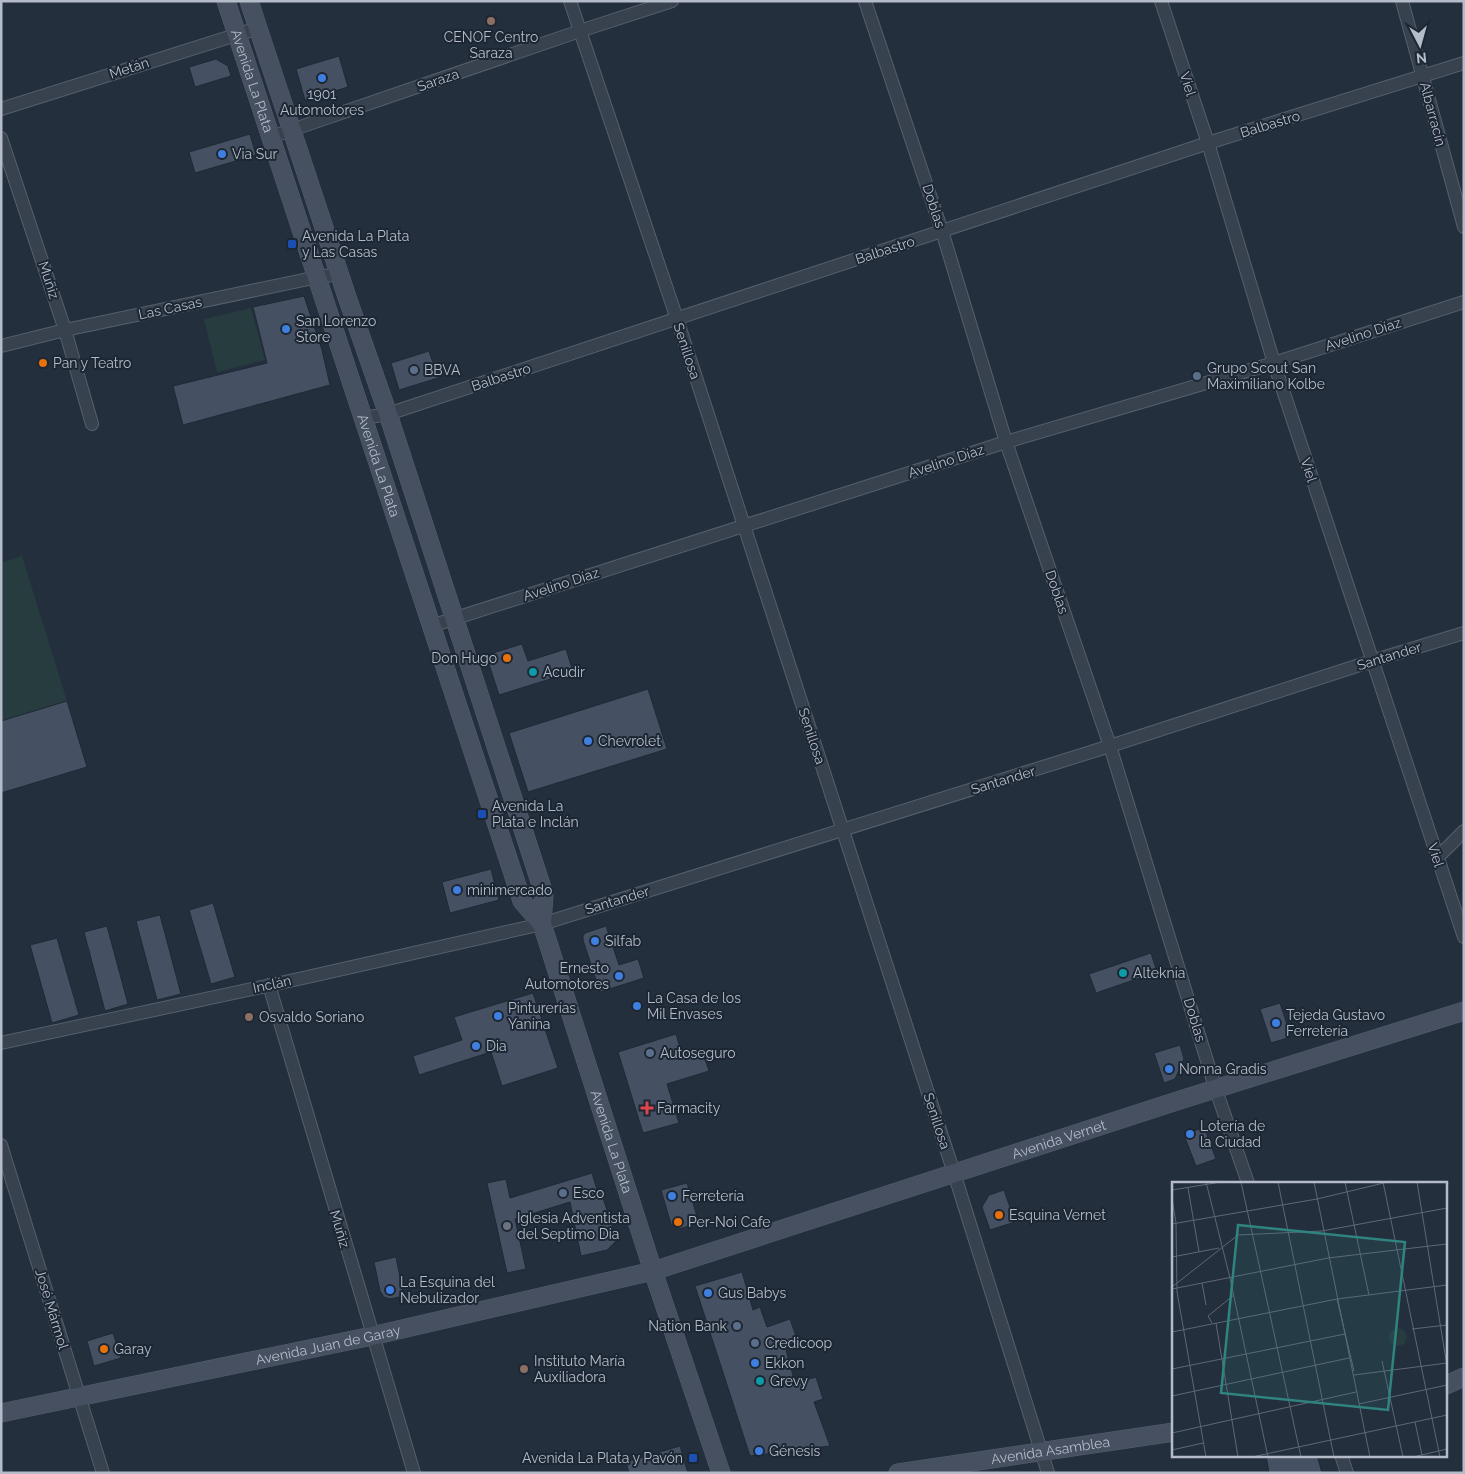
<svg xmlns="http://www.w3.org/2000/svg" width="1465" height="1474" font-family="Raleway,sans-serif">
<rect width="100%" height="100%" fill="#242f3e"/>
<path fill="#263c3f" d="M251 308 265 360 217 372 204 319Z
M22 556 67 701 1 721V563Z"/>
<path fill="#455162" stroke="#1f2835" d="M339 56 348 87 305 100 296 69Z
M216 59 228 66 231 76 195 87 189 67Z
M250 134 256 155 195 173 189 152Z
M304 296 322 350 330 385 183 425 173 386 267 363 253 307Z
M429 351 438 378 399 390 391 363Z
M522 644 528 661 566 649 573 672 499 695 486 655Z
M648 689 667 749 528 792 509 733Z
M67 701 87 767 1 793V721Z
M491 869 499 900 450 913 442 882Z
M213 903 235 977 211 984 189 910Z
M160 915 181 994 157 1000 136 921Z
M107 926 128 1004 105 1011 84 932Z
M606 926 619 965 638 959 644 978 600 992 583 940V936L585 933Z
M57 938 79 1015 52 1023 30 945Z
M1151 953 1157 972 1096 993 1089 974Z
M533 993 558 1068 502 1086 491 1052 419 1075 413 1056 462 1040 454 1017Z
M1280 1003 1291 1037 1271 1043 1260 1009Z
M676 1034 682 1054 702 1049 709 1071 667 1084 679 1123 643 1133 618 1052Z
M1180 1045 1184 1059 1175 1079 1164 1083 1154 1053Z
M1204 1127 1216 1159 1196 1166 1184 1135Z
M592 1173 598 1193 601 1192 617 1240 607 1250 581 1256 570 1202 515 1219 526 1269 507 1273 487 1183 506 1179 510 1198Z
M687 1183 699 1223 679 1229 671 1224 661 1190Z
M1004 1190 1015 1222 990 1230 982 1207 989 1195Z
M396 1257 404 1296 390 1299 384 1297 380 1291 374 1262Z
M742 1272 753 1310 760 1307 767 1327 790 1319 798 1342 785 1346 795 1383 816 1377 823 1399 814 1402 830 1446 750 1456 695 1286Z
M113 1333 121 1358 94 1366 87 1341Z
M680 1446 688 1473H629L626 1462Z
M1266 1455H1317L1322 1473H1269Z"/>
<g fill="none" stroke-linecap="round" stroke-linejoin="round">
<g stroke="#565f6c" stroke-width="14">
<path id="minor" d="M570 1 677 319 954 1173 1048 1473
M865 1 942 231 1006 442 1110 746 1216 1090 1248 1183
M1161 1 1208 143 1274 363 1464 937
M1402 1 1464 227
M1 109 258 28
M271 137 580 31 672 1
M1 138 65 330 92 424
M1 346 65 330 318 277 339 274
M364 418 388 414 1208 143 1464 63
M431 626 1006 442 1274 363 1464 302
M1437 858 1464 831
M269 985 414 1473
M1 1043 303 978 542 924 1110 746 1372 661 1464 633
M1 1145 103 1473
M1341 1455 1347 1473"/>
</g>
<g stroke="#565f6c" stroke-width="19">
<g id="secondary">
<path id="s1" d="M226 1 522 901 542 924"/>
<path id="s2" d="M249 1 347 297 388 414 544 894 542 924 653 1271 721 1473"/>
<path d="M1446 1385 1464 1377"/>
<path id="s3" d="M1 1413 372 1336 653 1271 1180 1100 1464 1011"/>
<path id="s4" d="M898 1473 1174 1432"/>
</g>
</g>
<use href="#minor" stroke="#38414e" stroke-width="12"/>
<use href="#secondary" stroke="#465061" stroke-width="18"/>
</g>
<g fill="#8d6e63" stroke="#1d2633" stroke-width="2">
<circle cx="491" cy="21" r="5"/>
<circle cx="249" cy="1017" r="5"/>
<circle cx="524" cy="1369" r="5"/>
</g>
<g fill="#3f7fe0" stroke="#1d2633" stroke-width="2">
<circle cx="322" cy="78" r="5"/>
<circle cx="222" cy="154" r="5"/>
<circle cx="286" cy="329" r="5"/>
<circle cx="588" cy="741" r="5"/>
<circle cx="457" cy="890" r="5"/>
<circle cx="595" cy="941" r="5"/>
<circle cx="619" cy="976" r="5"/>
<circle cx="637" cy="1006" r="5"/>
<circle cx="498" cy="1016" r="5"/>
<circle cx="1276" cy="1023" r="5"/>
<circle cx="476" cy="1046" r="5"/>
<circle cx="1169" cy="1069" r="5"/>
<circle cx="1190" cy="1134" r="5"/>
<circle cx="672" cy="1196" r="5"/>
<circle cx="390" cy="1290" r="5"/>
<circle cx="708" cy="1293" r="5"/>
<circle cx="755" cy="1363" r="5"/>
<circle cx="759" cy="1451" r="5"/>
</g>
<g fill="#1a4fb4" stroke="#1d2633" stroke-width="2">
<rect x="287" y="239" width="10" height="10" rx="2.5"/>
<rect x="477" y="809" width="10" height="10" rx="2.5"/>
<rect x="688" y="1453" width="10" height="10" rx="2.5"/>
</g>
<g fill="#e8710a" stroke="#1d2633" stroke-width="2">
<circle cx="43" cy="363" r="5"/>
<circle cx="507" cy="658" r="5"/>
<circle cx="999" cy="1215" r="5"/>
<circle cx="678" cy="1222" r="5"/>
<circle cx="104" cy="1349" r="5"/>
</g>
<g fill="#5c6f8a" stroke="#1d2633" stroke-width="2">
<circle cx="414" cy="370" r="5"/>
<circle cx="1197" cy="376" r="5"/>
<circle cx="650" cy="1053" r="5"/>
<circle cx="563" cy="1193" r="5"/>
<circle cx="737" cy="1326" r="5"/>
<circle cx="755" cy="1343" r="5"/>
</g>
<g fill="#0f9aa8" stroke="#1d2633" stroke-width="2">
<circle cx="533" cy="672" r="5"/>
<circle cx="1123" cy="973" r="5"/>
<circle cx="760" cy="1381" r="5"/>
</g>
<path fill="#e0444e" stroke="#1d2633" stroke-width="2" d="M644.5 1100.5h5v5h5v5h-5v5h-5v-5h-5v-5h5z"/>
<circle fill="#6b7280" stroke="#1d2633" stroke-width="2" cx="507" cy="1226" r="5"/>
<g text-anchor="middle" stroke-width="4" stroke-linejoin="round" paint-order="stroke">
<g font-size="14" fill="#b4bcc9" stroke="#1d2633" text-anchor="start">
<text x="491" y="42" text-anchor="middle">CENOF Centro<tspan x="491" dy="16">Saraza</tspan></text>
<text x="322" y="99" text-anchor="middle">1901<tspan x="322" dy="16">Automotores</tspan></text>
<text x="232" y="159">Via Sur</text>
<text x="302" y="241">Avenida La Plata<tspan x="302" dy="16">y Las Casas</tspan></text>
<text x="296" y="326">San Lorenzo<tspan x="296" dy="16">Store</tspan></text>
<text x="53" y="368">Pan y Teatro</text>
<text x="1207" y="373">Grupo Scout San<tspan x="1207" dy="16">Maximiliano Kolbe</tspan></text>
<text x="424" y="375">BBVA</text>
<text x="497" y="663" text-anchor="end">Don Hugo</text>
<text x="543" y="677">Acudir</text>
<text x="598" y="746">Chevrolet</text>
<text x="492" y="811">Avenida La<tspan x="492" dy="16">Plata e Inclán</tspan></text>
<text x="467" y="895">minimercado</text>
<text x="605" y="946">Silfab</text>
<text x="609" y="973" text-anchor="end">Ernesto<tspan x="609" dy="16">Automotores</tspan></text>
<text x="1133" y="978">Alteknia</text>
<text x="647" y="1003">La Casa de los<tspan x="647" dy="16">Mil Envases</tspan></text>
<text x="508" y="1013">Pinturerías<tspan x="508" dy="16">Yanina</tspan></text>
<text x="1286" y="1020">Tejeda Gustavo<tspan x="1286" dy="16">Ferretería</tspan></text>
<text x="259" y="1022">Osvaldo Soriano</text>
<text x="486" y="1051">Dia</text>
<text x="660" y="1058">Autoseguro</text>
<text x="1179" y="1074">Nonna Gradis</text>
<text x="657" y="1113">Farmacity</text>
<text x="1200" y="1131">Lotería de<tspan x="1200" dy="16">la Ciudad</tspan></text>
<text x="573" y="1198">Esco</text>
<text x="682" y="1201">Ferretería</text>
<text x="1009" y="1220">Esquina Vernet</text>
<text x="517" y="1223">Iglesia Adventista<tspan x="517" dy="16">del Septimo Dia</tspan></text>
<text x="688" y="1227">Per-Noi Cafe</text>
<text x="400" y="1287">La Esquina del<tspan x="400" dy="16">Nebulizador</tspan></text>
<text x="718" y="1298">Gus Babys</text>
<text x="727" y="1331" text-anchor="end">Nation Bank</text>
<text x="765" y="1348">Credicoop</text>
<text x="114" y="1354">Garay</text>
<text x="534" y="1366">Instituto María<tspan x="534" dy="16">Auxiliadora</tspan></text>
<text x="765" y="1368">Ekkon</text>
<text x="770" y="1386">Grevy</text>
<text x="769" y="1456">Génesis</text>
<text x="683" y="1463" text-anchor="end">Avenida La Plata y Pavón</text>
</g>
<g font-size="14" fill="#b4bcc9" stroke="#1d2633">
<text transform="translate(129 68) rotate(-18)" y="5">Metán</text>
<text transform="translate(438 80) rotate(-19)" y="5">Saraza</text>
<text dy="5" stroke="none"><textPath href="#s1" startOffset="84">Avenida La Plata</textPath></text>
<text transform="translate(1188 84) rotate(72)" y="5">Viel</text>
<text transform="translate(1433 114) rotate(75)" y="5">Albarracín</text>
<text transform="translate(1270 124) rotate(-17)" y="5">Balbastro</text>
<text transform="translate(934 206) rotate(72)" y="5">Doblas</text>
<text transform="translate(885 250) rotate(-18)" y="5">Balbastro</text>
<text transform="translate(49 280) rotate(72)" y="5">Muñiz</text>
<text transform="translate(170 308) rotate(-12)" y="5">Las Casas</text>
<text transform="translate(1363 334) rotate(-18)" y="5">Avelino Díaz</text>
<text transform="translate(687 351) rotate(72)" y="5">Senillosa</text>
<text transform="translate(501 377) rotate(-18)" y="5">Balbastro</text>
<text transform="translate(946 461) rotate(-18)" y="5">Avelino Díaz</text>
<text dy="5" stroke="none"><textPath href="#s1" startOffset="489">Avenida La Plata</textPath></text>
<text transform="translate(1309 470) rotate(72)" y="5">Viel</text>
<text transform="translate(561 584) rotate(-18)" y="5">Avelino Díaz</text>
<text transform="translate(1057 592) rotate(71)" y="5">Doblas</text>
<text transform="translate(1389 656) rotate(-17)" y="5">Santander</text>
<text transform="translate(812 736) rotate(72)" y="5">Senillosa</text>
<text transform="translate(1003 780) rotate(-17)" y="5">Santander</text>
<text transform="translate(1436 855) rotate(72)" y="5">Viel</text>
<text transform="translate(617 900) rotate(-17)" y="5">Santander</text>
<text transform="translate(272 984) rotate(-12)" y="5">Inclán</text>
<text transform="translate(1195 1020) rotate(73)" y="5">Doblas</text>
<text transform="translate(937 1121) rotate(72)" y="5">Senillosa</text>
<text dy="5" stroke="none"><textPath href="#s3" startOffset="1094">Avenida Vernet</textPath></text>
<text dy="5" stroke="none"><textPath href="#s2" startOffset="1199">Avenida La Plata</textPath></text>
<text transform="translate(340 1229) rotate(74)" y="5">Muñiz</text>
<text transform="translate(52 1309) rotate(73)" y="5">José Mármol</text>
<text dy="5" stroke="none"><textPath href="#s3" startOffset="334">Avenida Juan de Garay</textPath></text>
<text dy="5" stroke="none"><textPath href="#s4" startOffset="154">Avenida Asamblea</textPath></text>
</g>
</g>
<g transform="translate(1172 1182)">
<rect width="275" height="275" fill="#242f3e"/>
<path d="M217 155a9 9 0 1 1 18 0a9 9 0 1 1-18 0Z" fill="#263c3f"/>
<path fill="none" stroke="#5e6776" stroke-width="1" d="M34 0 58 96 96 275M69 0 129 275M106 0 162 275M142 0 198 275M173 0 197 113M211 0 268 275M245 0 275 184M16 6 27 70M0 8 49 0M0 17 4 41 5 110 34 275M0 42 145 17 216 0M0 75 47 66M30 101 34 123M0 105 66 53 150 49 275 26M0 107 156 76 275 62M165 117 182 189M40 141 36 134 62 113M44 141 66 275M240 147 275 143M0 150 165 117 275 103M210 179 231 275M0 187 173 152M182 193 275 181M0 214 177 176M187 222 275 203M243 240 250 273M0 251 184 210M0 268 31 261M80 275 275 233M241 275 275 267"/>
<path fill="#308480" fill-opacity="0.15" stroke="#308480" stroke-width="2.5" d="M66 43 233 60 216 228 49 211Z"/>
<rect width="275" height="275" fill="none" stroke="#b4bcc9" stroke-width="2.5"/>
</g>
<rect width="1465" height="1474" fill="none" stroke="#b4bcc9" stroke-width="5"/>
<g transform="translate(1420 45) rotate(174)" stroke="#1d2633" stroke-width="4" paint-order="stroke">
<path d="M0-4L9 19L0 12L-9 19Z" fill="#b4bcc9"/>
<text y="-8" font-size="14" font-weight="bold" text-anchor="middle" fill="#b4bcc9">N</text>
</g>
</svg>
